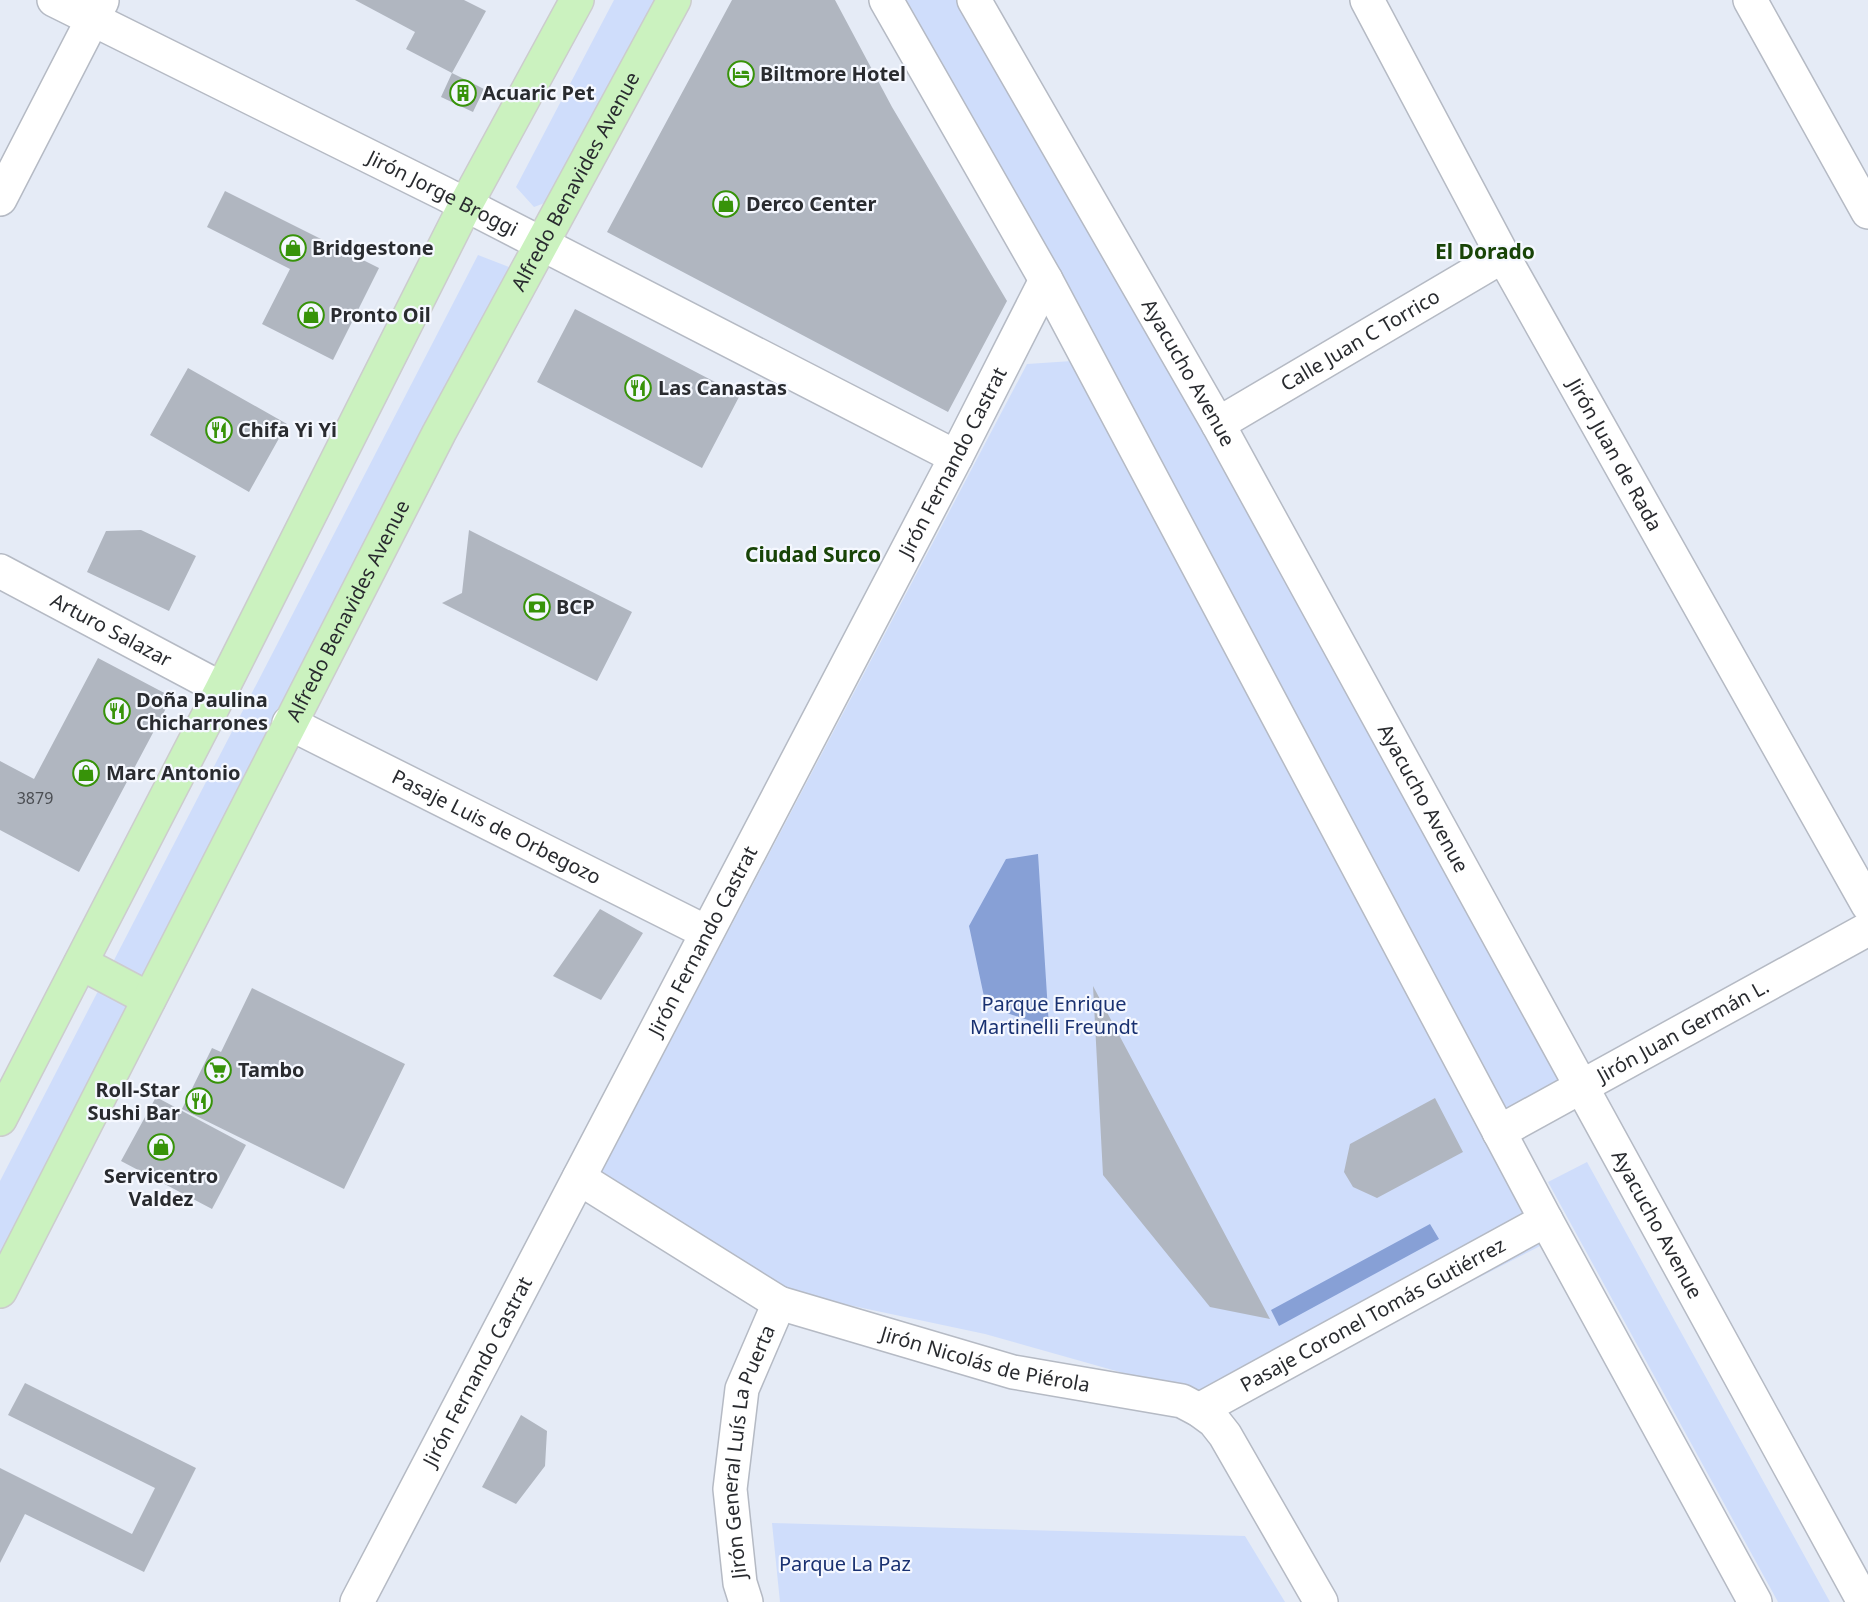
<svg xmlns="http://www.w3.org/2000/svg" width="1868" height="1602" font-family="'Noto Sans',sans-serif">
<rect width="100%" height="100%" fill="#e5ebf6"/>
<path fill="#cfddfb" d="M614 0H655L550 201 534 207 516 187Z
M882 0H967L1583 1087 1499 1132Z
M478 255 509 267 0 1266V1181Z
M1072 361 1546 1243 1233 1404 985 1334 792 1293 601 1173 1027 364Z
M1587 1162 1830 1602H1778L1548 1182Z
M772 1523 1245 1536 1285 1602H780Z"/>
<path fill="#87a0d6" d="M1038 854 1049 1027 986 1006 969 926 1006 859Z
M1430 1224 1439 1239 1279 1326 1271 1310Z"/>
<path fill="#b0b6c0" d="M355 0H464L486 11 452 73 484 89 473 112 441 97 452 73 406 49 415 32Z
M732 0H835L892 107 1007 301 948 412 607 232Z
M225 191 379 268 333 360 262 324 290 269 207 227Z
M575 309 740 395 702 468 537 382Z
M188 368 287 424 249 492 150 435Z
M141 530 196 556 169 611 87 572 106 531Z
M469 530 632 612 597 681 442 603 462 593Z
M98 658 172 697 79 872 0 830V761L34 779Z
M600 909 643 933 601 1000 553 976Z
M1093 986 1270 1319 1210 1307 1103 1175Z
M252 988 405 1064 344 1189 182 1109 212 1048 221 1052Z
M156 1097 246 1145 212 1209 121 1161Z
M1435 1098 1463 1152 1377 1198 1353 1187 1344 1172 1350 1144Z
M25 1383 196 1468 144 1572 25 1514 0 1563V1468L132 1534 155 1488 8 1415Z
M521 1415 547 1431 545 1466 516 1504 482 1487Z"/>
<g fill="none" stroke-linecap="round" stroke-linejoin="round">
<g stroke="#b5bac4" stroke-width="36">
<g id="pedestrian">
<path id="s1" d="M289 723 706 932"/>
<path id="s2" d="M1199 1410 1546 1220"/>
</g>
</g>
<g stroke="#b5bac4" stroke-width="36">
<g id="minor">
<path id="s3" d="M54 0 443 193 956 457"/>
<path id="s4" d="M1367 0 1503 256 1868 905"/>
<path d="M1750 0 1868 212"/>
<path d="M0 199 102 1"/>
<path id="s5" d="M1218 424 1503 256"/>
<path id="s6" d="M0 571 222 689"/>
<path id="s7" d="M1499 1132 1868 929"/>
<path id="s8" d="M579 1178 779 1303 1013 1372 1182 1401 1199 1410 1214 1421 1225 1435 1321 1602"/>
<path id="s9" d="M357 1602 956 457 1046 280"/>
<path id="s10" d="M746 1602 740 1583 730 1489 742 1389 779 1303"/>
</g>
</g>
<g stroke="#b5bac4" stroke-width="36">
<g id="secondary">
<path d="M886 0 1046 280 1546 1220 1755 1602"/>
<path id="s11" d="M974 0 1218 424 1864 1602"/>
</g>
</g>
<g stroke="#cccccd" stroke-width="36">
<g id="primary">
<path d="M81 963 149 999"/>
<path d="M0 1119 222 689 465 206 577 0"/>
<path id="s12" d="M0 1291 439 433 674 0"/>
</g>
</g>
<use href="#pedestrian" stroke="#fff" stroke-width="33"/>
<use href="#minor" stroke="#fff" stroke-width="33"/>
<use href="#secondary" stroke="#fff" stroke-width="33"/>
<use href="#primary" stroke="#cbf2bf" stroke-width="33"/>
</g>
<defs>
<g id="hotel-ring" transform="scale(1.35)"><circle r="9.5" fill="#f5f8ff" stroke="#379309" stroke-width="1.5"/><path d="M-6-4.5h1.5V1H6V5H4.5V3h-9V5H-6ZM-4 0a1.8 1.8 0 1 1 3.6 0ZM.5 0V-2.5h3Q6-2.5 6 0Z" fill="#379309"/></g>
<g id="building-ring" transform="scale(1.35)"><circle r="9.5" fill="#f5f8ff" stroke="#379309" stroke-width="1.5"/><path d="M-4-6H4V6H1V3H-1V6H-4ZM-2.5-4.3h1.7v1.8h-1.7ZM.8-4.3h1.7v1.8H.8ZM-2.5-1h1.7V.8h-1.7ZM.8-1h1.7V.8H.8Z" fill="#379309"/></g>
<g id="shop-ring" transform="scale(1.35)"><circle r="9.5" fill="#f5f8ff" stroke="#379309" stroke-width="1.5"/><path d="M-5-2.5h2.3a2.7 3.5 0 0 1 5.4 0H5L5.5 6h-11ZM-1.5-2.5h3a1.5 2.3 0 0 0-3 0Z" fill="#379309"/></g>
<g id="restaurant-ring" transform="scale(1.35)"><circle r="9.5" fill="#f5f8ff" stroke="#379309" stroke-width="1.5"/><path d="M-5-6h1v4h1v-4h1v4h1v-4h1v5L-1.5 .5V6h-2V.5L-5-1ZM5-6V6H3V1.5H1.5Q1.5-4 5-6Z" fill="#379309"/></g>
<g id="bank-ring" transform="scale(1.35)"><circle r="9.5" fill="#f5f8ff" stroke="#379309" stroke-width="1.5"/><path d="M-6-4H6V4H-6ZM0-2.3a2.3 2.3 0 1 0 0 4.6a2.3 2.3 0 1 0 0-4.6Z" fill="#379309"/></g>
<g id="supermarket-ring" transform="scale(1.35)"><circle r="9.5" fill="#f5f8ff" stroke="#379309" stroke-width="1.5"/><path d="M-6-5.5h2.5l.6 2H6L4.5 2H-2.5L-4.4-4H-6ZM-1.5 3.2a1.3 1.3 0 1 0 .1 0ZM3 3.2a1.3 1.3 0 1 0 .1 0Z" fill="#379309"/></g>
</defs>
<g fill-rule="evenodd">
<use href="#hotel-ring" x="741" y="74"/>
<use href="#building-ring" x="463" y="93"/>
<use href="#shop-ring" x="726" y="204"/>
<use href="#shop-ring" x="293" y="248"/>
<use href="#shop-ring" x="311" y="315"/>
<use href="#restaurant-ring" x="638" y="388"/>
<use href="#restaurant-ring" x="219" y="430"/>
<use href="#bank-ring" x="537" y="607"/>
<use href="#restaurant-ring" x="117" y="711"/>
<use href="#shop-ring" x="86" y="773"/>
<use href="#supermarket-ring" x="218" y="1070"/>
<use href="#restaurant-ring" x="199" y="1101"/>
<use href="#shop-ring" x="161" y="1147"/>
</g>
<g text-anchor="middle" stroke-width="4.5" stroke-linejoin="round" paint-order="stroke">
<g font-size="16" fill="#4b4e53">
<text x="35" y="804">3879</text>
</g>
<g font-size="20" font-weight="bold" fill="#292b2f" stroke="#f5f8ff" text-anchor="start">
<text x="760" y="81">Biltmore Hotel</text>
<text x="482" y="100">Acuaric Pet</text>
<text x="746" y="211">Derco Center</text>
<text x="312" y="255">Bridgestone</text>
<text x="330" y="322">Pronto Oil</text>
<text x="658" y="395">Las Canastas</text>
<text x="238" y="437">Chifa Yi Yi</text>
<text x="556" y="614">BCP</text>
<text x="136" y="707">Doña Paulina<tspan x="136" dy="23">Chicharrones</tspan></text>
<text x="106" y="780">Marc Antonio</text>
<text x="238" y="1077">Tambo</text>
<text x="180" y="1097" text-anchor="end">Roll-Star<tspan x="180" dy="23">Sushi Bar</tspan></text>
<text x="161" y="1183" text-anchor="middle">Servicentro<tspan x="161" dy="23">Valdez</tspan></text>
</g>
<g font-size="20" fill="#292b2f" stroke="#f5f8ff">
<text dy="7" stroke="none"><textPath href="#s12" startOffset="1250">Alfredo Benavides Avenue</textPath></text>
<text dy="7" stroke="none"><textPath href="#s3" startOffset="434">Jirón Jorge Broggi</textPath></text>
<text dy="7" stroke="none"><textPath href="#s5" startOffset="165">Calle Juan C Torrico</textPath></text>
<text dy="7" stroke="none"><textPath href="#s11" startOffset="430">Ayacucho Avenue</textPath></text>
<text dy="7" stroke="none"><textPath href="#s4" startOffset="518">Jirón Juan de Rada</textPath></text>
<text dy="7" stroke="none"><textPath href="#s9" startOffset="1286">Jirón Fernando Castrat</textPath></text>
<text dy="7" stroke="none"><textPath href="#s12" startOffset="764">Alfredo Benavides Avenue</textPath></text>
<text dy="7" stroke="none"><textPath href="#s6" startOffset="126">Arturo Salazar</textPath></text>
<text dy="7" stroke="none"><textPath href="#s11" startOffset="916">Ayacucho Avenue</textPath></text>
<text dy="7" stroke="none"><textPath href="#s1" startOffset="232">Pasaje Luis de Orbegozo</textPath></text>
<text dy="7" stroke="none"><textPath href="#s9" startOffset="746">Jirón Fernando Castrat</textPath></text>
<text dy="7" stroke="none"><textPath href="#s7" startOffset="210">Jirón Juan Germán L.</textPath></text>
<text dy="7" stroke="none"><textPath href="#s11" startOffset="1402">Ayacucho Avenue</textPath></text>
<text dy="7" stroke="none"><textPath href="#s2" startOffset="198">Pasaje Coronel Tomás Gutiérrez</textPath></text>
<text dy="7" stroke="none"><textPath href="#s8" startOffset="450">Jirón Nicolás de Piérola</textPath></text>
<text dy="7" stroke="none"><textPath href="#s9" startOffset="260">Jirón Fernando Castrat</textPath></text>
<text dy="7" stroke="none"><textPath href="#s10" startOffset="154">Jirón General Luís La Puerta</textPath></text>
</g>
<g font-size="20" fill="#193171" stroke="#f5f8ff">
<text x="1054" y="1011">Parque Enrique<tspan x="1054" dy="23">Martinelli Freundt</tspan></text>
<text x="845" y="1571">Parque La Paz</text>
</g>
<g font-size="21" font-weight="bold" fill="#184407" stroke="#f5f8ff">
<text x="1485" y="259">El Dorado</text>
<text x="813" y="562">Ciudad Surco</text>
</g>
</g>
</svg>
